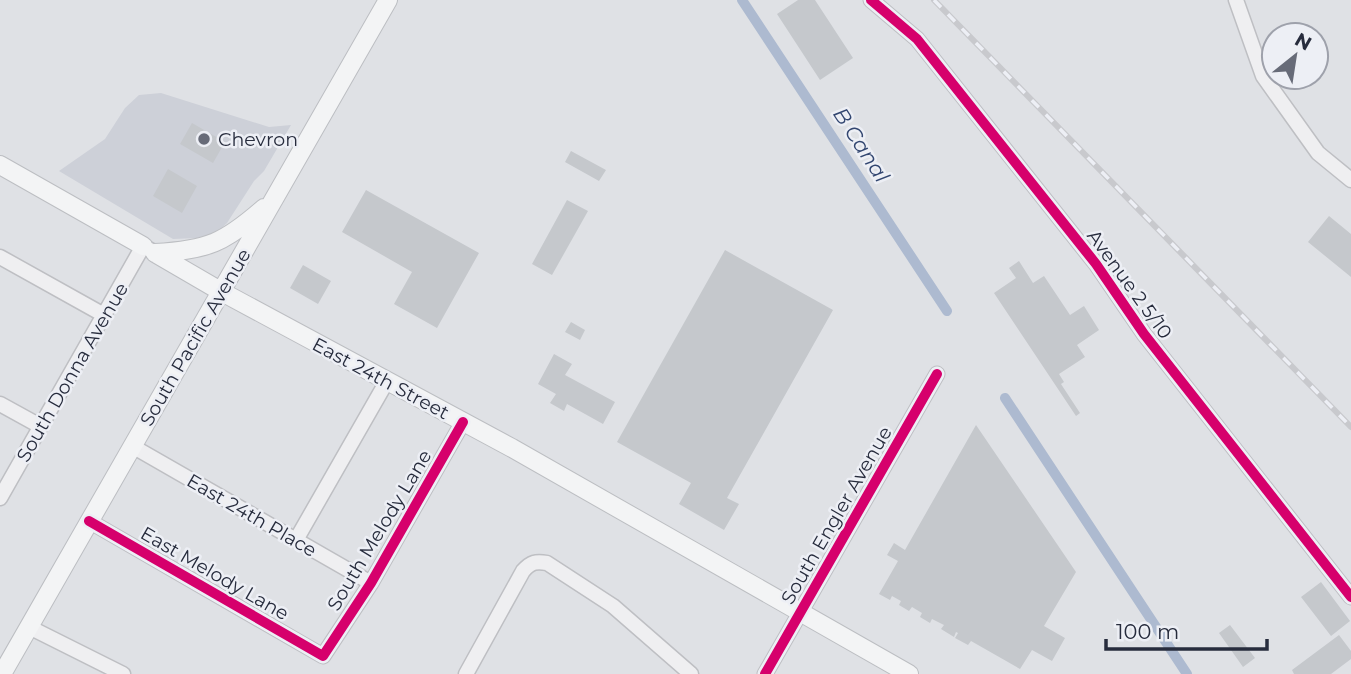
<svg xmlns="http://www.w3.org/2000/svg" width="1351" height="674" font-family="Montserrat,sans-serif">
<rect width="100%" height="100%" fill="#dfe1e5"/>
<path fill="#cdd0d8" d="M161 93 269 127 291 125 264 171 254 181 227 223 216 233 197 238 173 239 59 171 105 139 125 108 139 95Z"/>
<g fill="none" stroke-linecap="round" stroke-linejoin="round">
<path stroke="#adbad0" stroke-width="10" d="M742 0 947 311
M1005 398 1187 674"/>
</g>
<path fill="#c5c8cc" d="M798 0H815L853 58 820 80 777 14Z
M192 123 225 142 213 163 180 144Z
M571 151 606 170 599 181 565 162Z
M168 169 197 186 182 213 153 196Z
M366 190 479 253 437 328 394 304 412 272 342 232Z
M567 200 588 211 552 275 532 264Z
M1329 216 1351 234V277L1308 242Z
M725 250 833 310 727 498 739 504 724 530 679 504 691 483 617 442Z
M1019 261 1033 283 1044 276 1070 315 1084 306 1099 330 1077 345 1085 357 1059 374 1064 382 1061 384 1080 413 1076 416 994 293 1016 278 1009 268Z
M303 265 331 281 318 304 290 288Z
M571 322 585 330 580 340 565 332Z
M554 354 572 364 565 375 615 402 603 424 567 404 564 411 550 403 556 394 538 384Z
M976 425 1076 572 1044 626 1065 638 1052 661 1032 650 1020 669 971 641 968 645 955 638 958 633 956 632 954 637 941 629 944 625 932 619 930 623 920 617 922 613 912 607 909 611 899 605 901 601 892 596 890 600 879 594 898 561 887 555 894 543 905 550Z
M1321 582 1350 621 1331 636 1301 597Z
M1230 625 1255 658 1243 667 1219 633Z
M1339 635 1351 651V659L1331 674H1294L1292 670Z"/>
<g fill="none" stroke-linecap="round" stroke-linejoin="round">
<g stroke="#bebfc3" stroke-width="17">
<path id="minor" d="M871 0 917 39 1096 264 1144 334 1351 597
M1236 0 1263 76 1318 153 1351 180
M0 257 104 315
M0 404 40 426
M132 446 371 583
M0 498 143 246 152 251
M89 521 323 656 371 583 463 422
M296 540 387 381
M29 627 123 674
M466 674 523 571C531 562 536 561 547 563L613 606 691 674
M765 674 937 374"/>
</g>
<g stroke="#bcbec2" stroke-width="20">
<path id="major" d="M0 165 143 246
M155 253 222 292 512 448 909 674
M155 253C208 250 224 243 264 208
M2 674 388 0"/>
</g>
<use href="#minor" stroke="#efeff1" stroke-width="14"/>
<use href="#major" stroke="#f3f4f5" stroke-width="18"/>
<g stroke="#c8c9cd" stroke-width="6">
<path id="rail" d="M934 0 1351 427"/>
</g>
<use href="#rail" stroke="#edeff5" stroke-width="3.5" stroke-dasharray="10" stroke-linecap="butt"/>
<g stroke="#edeff5" stroke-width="15">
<path id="cycleway" d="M871 0 917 39 1096 264 1144 334 1351 597
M89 521 323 656 371 583 463 422
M765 674 937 374"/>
</g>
<use href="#cycleway" stroke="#d6006c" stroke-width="10"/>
</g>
<circle fill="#676b78" stroke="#edeff5" stroke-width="2.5" cx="204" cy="139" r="7"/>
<g text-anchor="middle" stroke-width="5" stroke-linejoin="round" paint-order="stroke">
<g font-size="19" fill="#272c3d" stroke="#edeff5" text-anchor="start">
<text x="218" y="146">Chevron</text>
</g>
<g font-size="19" fill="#272c3d" stroke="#edeff5">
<text transform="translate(1130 284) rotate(54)" y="7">Avenue 2 5/10</text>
<text transform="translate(195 337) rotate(-60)" y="7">South Pacific Avenue</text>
<text transform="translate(72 372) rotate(-60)" y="7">South Donna Avenue</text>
<text transform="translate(381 378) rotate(28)" y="7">East 24th Street</text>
<text transform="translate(252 515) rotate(30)" y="7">East 24th Place</text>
<text transform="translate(836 515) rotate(-60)" y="7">South Engler Avenue</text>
<text transform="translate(379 530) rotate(-59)" y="7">South Melody Lane</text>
<text transform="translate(215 573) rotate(30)" y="7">East Melody Lane</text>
</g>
<g font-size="21" font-style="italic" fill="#324670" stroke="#edeff5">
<text transform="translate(861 145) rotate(57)" y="7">B Canal</text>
</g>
</g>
<g transform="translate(1295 56) rotate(30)"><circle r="33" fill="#edeff5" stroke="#9ea1ab" stroke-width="2"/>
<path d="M0-5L12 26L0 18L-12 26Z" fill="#676b78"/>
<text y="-10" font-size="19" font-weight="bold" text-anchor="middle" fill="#272c3d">N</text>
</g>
<path d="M1106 639v10h161v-10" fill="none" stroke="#272c3d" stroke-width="3.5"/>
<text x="1116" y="639" font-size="21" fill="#272c3d" stroke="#edeff5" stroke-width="5" paint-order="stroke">100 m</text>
</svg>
